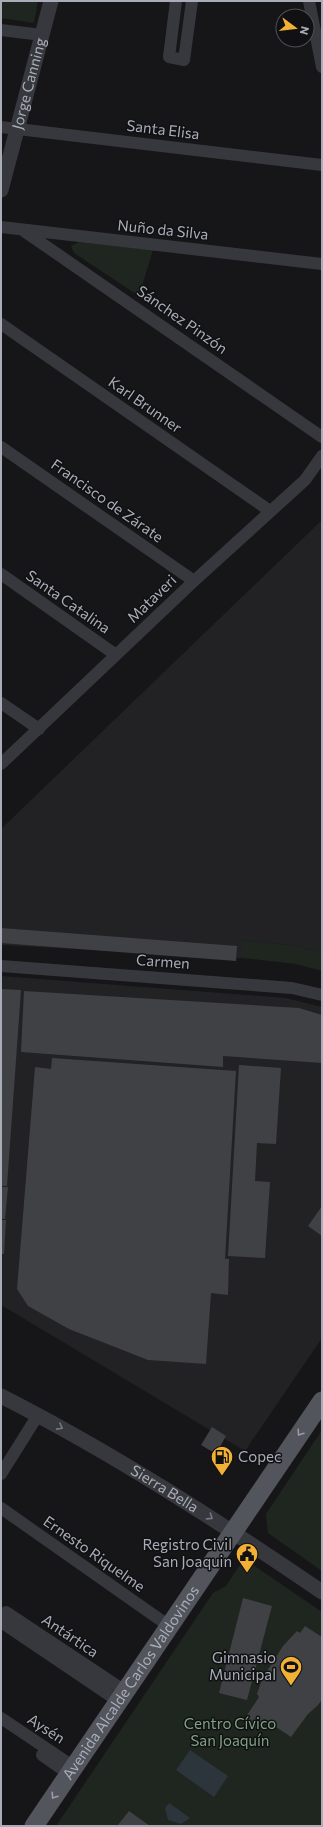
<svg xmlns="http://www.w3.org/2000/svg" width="323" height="1827" font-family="Commissioner,sans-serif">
<rect width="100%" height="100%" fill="#161618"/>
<path fill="#222225" d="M322 520V952L295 946 242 940V958L1 945V829Z
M1 976 286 998 322 1007V1338L245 1451 1 1305Z"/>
<path fill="#1e261f" d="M1 1H38L34 23 1 18Z
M79 242 153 250 139 296 74 253 71 246Z
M242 940 295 946 322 952V971L296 964 242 958Z
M322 1430V1571L268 1533 266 1514Z
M249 1562 322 1612V1826H56L213 1593 226 1586 239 1566Z"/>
<path fill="#2c353c" d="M190 1750 228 1776 214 1797 176 1770Z
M169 1803 190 1818 181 1824 168 1820 165 1808Z"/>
<path fill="#404145" d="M1 928 237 946 236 961 1 943Z
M1 989 21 990 7 1186H1Z
M24 991 299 1008 322 1015V1063L223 1056V1067L21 1052Z
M52 1058 236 1071 225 1259H229L228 1295 211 1293 206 1364 148 1360 69 1329 28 1306 17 1289 35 1067 51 1069Z
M239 1065 281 1068 276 1144 257 1143 255 1181 270 1182 265 1258 228 1256Z
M1 1187H8L5 1219H1Z
M322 1206V1236L308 1226Z
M1 1220H6L4 1254H1Z
M212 1427 226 1436 216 1454 201 1445Z
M243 1598 272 1606 247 1700 219 1693Z
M305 1626 322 1637V1700L317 1706 308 1714 291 1737 264 1719 258 1729 244 1720 259 1697 257 1694 262 1679 283 1646 297 1631 300 1633Z
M129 1811 150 1826H117Z"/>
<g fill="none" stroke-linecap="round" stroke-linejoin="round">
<path stroke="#37383d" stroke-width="12" d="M176 1 169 57 184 60 192 1
M309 1 322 67
M1 30 42 35
M1 127 322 165
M1 227 322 264
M24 231 322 437
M1 324 270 511
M1 447 194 581
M1 574 116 655
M1 703 39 729
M1 764 194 581 305 480 322 456
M1 966 292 988 322 995
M1 1474 38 1415
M1 1508 169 1626
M1 1620 6 1612 125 1691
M1 1622 118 1701
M1 1718 74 1767
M42 1755 69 1774"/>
<g stroke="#37383d" stroke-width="15">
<path id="s1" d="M1 190 51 1"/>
<path id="s2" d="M1 1396C113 1453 218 1521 322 1592"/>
</g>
<path stroke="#53555c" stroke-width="19" id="s3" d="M34 1826 322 1401"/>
</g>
<defs><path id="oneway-chevron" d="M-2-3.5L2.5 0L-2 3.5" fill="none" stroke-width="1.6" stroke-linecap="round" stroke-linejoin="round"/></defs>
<g stroke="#757881">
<use href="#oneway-chevron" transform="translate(60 1427) rotate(28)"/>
<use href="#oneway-chevron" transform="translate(210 1517) rotate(33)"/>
</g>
<g stroke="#979ba6">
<use href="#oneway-chevron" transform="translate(300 1433) rotate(124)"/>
<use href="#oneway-chevron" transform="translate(54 1796) rotate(124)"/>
</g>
<defs>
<g id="fuel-pin" transform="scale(1.15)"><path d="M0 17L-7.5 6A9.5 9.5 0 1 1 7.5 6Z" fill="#f2b134" stroke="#111113"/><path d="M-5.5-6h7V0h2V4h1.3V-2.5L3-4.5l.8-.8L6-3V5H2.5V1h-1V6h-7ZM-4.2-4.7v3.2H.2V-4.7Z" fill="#111"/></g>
<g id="civic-pin" transform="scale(1.15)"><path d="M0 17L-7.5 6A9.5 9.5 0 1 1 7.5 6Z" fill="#f2b134" stroke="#111113"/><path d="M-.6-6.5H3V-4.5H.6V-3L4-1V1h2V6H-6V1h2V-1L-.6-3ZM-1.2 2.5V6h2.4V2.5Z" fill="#111"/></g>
<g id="stadium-pin" transform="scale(1.15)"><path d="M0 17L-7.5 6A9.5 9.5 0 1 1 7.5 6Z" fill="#f2b134" stroke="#111113"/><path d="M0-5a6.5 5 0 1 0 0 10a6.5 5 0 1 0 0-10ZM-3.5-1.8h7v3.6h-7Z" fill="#111"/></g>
</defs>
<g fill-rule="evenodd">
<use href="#fuel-pin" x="222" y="1457"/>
<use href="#civic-pin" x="247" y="1554"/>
<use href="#stadium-pin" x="291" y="1667"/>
</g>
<g text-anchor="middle" stroke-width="3" stroke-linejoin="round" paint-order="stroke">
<g font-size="15" fill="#a8adb8" stroke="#111113">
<text dy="5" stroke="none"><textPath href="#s1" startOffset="110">Jorge Canning</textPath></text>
<text transform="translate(163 130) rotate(7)" y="5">Santa Elisa</text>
<text transform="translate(163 230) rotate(6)" y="5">Nuño da Silva</text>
<text transform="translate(182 320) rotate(35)" y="5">Sánchez Pinzón</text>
<text transform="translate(145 405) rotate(35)" y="5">Karl Brunner</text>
<text transform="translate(107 501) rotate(35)" y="5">Francisco de Zárate</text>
<text transform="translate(152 599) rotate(-44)" y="5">Mataveri</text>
<text transform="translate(68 602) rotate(35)" y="5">Santa Catalina</text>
<text transform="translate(163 962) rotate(4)" y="5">Carmen</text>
<text dy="5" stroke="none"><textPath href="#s2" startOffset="188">Sierra Bella</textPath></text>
<text transform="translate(94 1554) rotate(35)" y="5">Ernesto Riquelme</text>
<text transform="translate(70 1636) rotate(34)" y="5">Antártica</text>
<text dy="5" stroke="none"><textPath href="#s3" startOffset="173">Avenida Alcalde Carlos Valdovinos</textPath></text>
<text transform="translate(46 1729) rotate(33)" y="5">Aysén</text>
</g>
<g font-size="15" fill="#a8adb8" stroke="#111113" text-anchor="end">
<text x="238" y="1462" text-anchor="start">Copec</text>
<text x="232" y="1550">Registro Civil<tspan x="232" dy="17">San Joaquin</tspan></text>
<text x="276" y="1663">Gimnasio<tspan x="276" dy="17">Municipal</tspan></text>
</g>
<g font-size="15" fill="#7fa381" stroke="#111113">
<text x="230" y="1729">Centro Cívico<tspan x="230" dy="17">San Joaquín</tspan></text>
</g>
</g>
<rect width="323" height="1827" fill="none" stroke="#a8adb8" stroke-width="4"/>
<g transform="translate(295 28) rotate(105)"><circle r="19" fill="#111113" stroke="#4d4f55"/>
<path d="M0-3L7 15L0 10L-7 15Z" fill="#f2b134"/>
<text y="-6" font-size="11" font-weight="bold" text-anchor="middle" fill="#a8adb8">N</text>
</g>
</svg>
